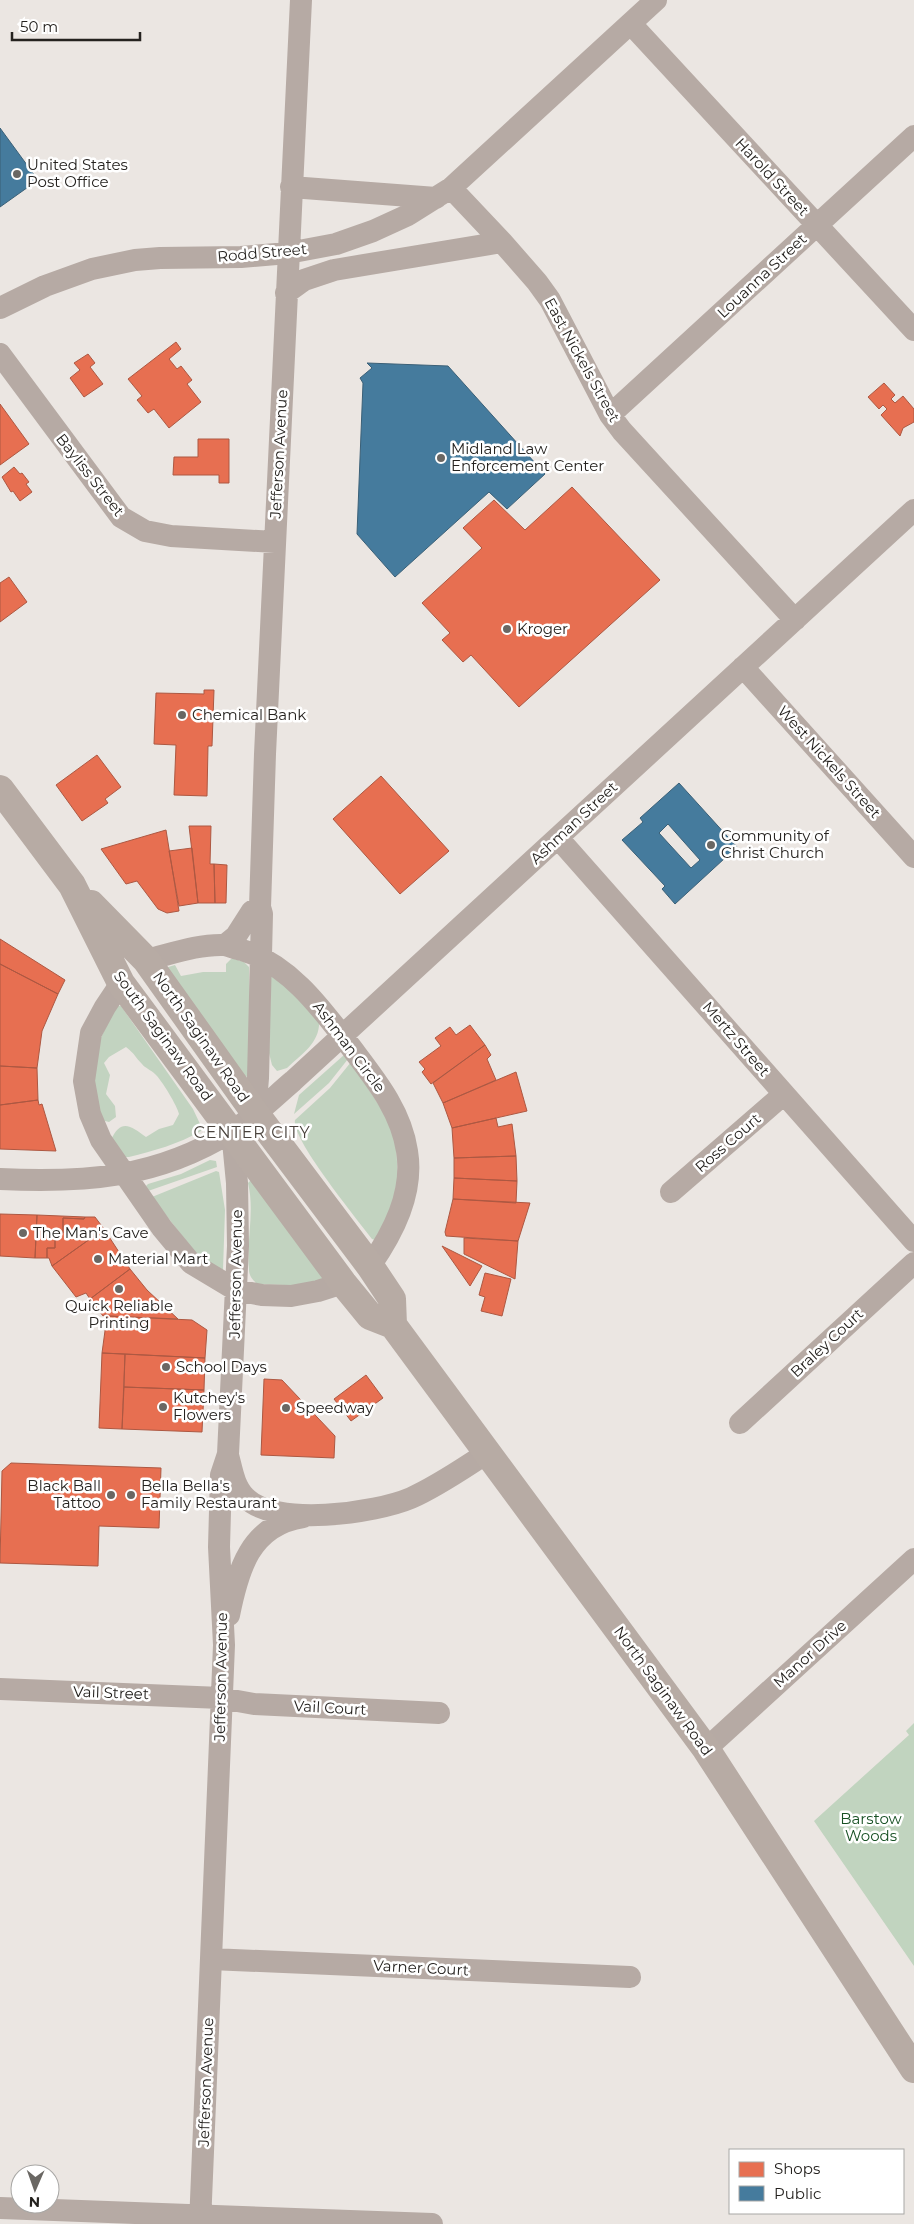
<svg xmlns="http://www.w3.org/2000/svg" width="914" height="2224" font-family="Montserrat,sans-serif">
<rect width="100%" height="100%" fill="#ebe6e2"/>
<path fill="#c2d3c0" d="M232 958 244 962 249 967 251 1074 246 1077 165 968 175 965 181 976 203 972H226V964Z
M271 972 319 1019C321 1042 303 1053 287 1068L277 1071 272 1065 269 1053Z
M116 1006H121L193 1109 201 1126V1131C179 1144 153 1151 129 1157H125L111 1140C121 1117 132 1127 146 1137L159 1129 173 1125 179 1114C178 1107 161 1079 155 1074 151 1070 145 1068 142 1064 135 1057 135 1054 126 1047L109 1057 104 1063 110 1075 106 1094 115 1106 116 1117 109 1122 101 1120 94 1086 96 1048Z
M344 1055 348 1059 329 1083 294 1114 299 1095Z
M351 1062 395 1130 399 1193 375 1240 372 1239C358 1220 291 1139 295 1120L330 1088Z
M210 1160 216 1161 217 1167 148 1191 146 1186 148 1184 181 1174Z
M216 1171 219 1172 225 1210 223 1270 200 1259 152 1197Z
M252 1179 327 1276 312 1286 257 1284C253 1280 249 1276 249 1270 246 1241 255 1212 248 1183Z"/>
<path fill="#c1d4bf" d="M914 1723V1966L814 1821 909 1735 906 1731Z"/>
<path fill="#e76f51" stroke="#ad5842" d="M176 342 181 349 169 359 177 369 181 366 192 380 187 384 201 402 169 428 154 409 148 413 137 400 142 396 128 379Z
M88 354 95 363 90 367 103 384 84 397 70 378 80 370 74 363Z
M884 383 895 395 891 399 895 403 903 396 914 409V422L903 428 900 436 881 415 887 409 883 405 879 409 868 397Z
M0 404 29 444 0 465Z
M198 439H229V483H219V475H173L174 457H198Z
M14 467 20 474 22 473 29 482 26 484 32 492 20 501 13 491 11 492 2 477Z
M572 487 660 580 519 707 471 655 463 662 442 640 450 633 422 603 482 548 463 528 494 500 525 530Z
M9 577 27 602 0 622V583Z
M204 690H214L212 746H208L207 796 174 795 176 745 154 744 156 693 204 694Z
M97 755 121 787 105 799 108 803 82 821 56 785Z
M381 776 449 851 400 894 333 819Z
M189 826H211L210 864H214L215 903H198Z
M166 830 179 911 167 913 158 909 137 881 126 884 101 849Z
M192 848 198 903 179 906 169 851Z
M214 864 227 865 226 903H215Z
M0 939 65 980 58 994 0 964Z
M0 964 58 994 42 1031 37 1068 0 1066Z
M470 1025 485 1045 431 1084 422 1072 425 1069 419 1062 441 1046 435 1038 450 1027 456 1035Z
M485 1045 491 1055 487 1059 496 1080 443 1103 433 1083Z
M0 1066 37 1068 38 1100 0 1105Z
M516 1072 527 1111 452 1128 443 1103Z
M38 1100 39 1105 42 1104 56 1151 0 1149V1105Z
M496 1118 498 1127 512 1124 516 1156 454 1158 452 1128Z
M516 1156 517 1181 454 1178V1158Z
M454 1178 517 1181 516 1203 453 1199Z
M453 1199 530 1203 518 1241 446 1236 445 1232Z
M0 1214 37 1215 35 1258 0 1256Z
M37 1215 85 1217 84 1219 63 1218V1233H55V1248H47V1258H35Z
M85 1217H95L104 1229 52 1266 49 1258H47V1248H55V1233H63V1218L84 1219Z
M104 1229 130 1269 90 1299 86 1293 76 1297 52 1266Z
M464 1238 518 1241 515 1279 464 1254Z
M442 1246 482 1266 470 1286Z
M130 1269 147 1290 178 1319 107 1316 106 1314 103 1316 90 1299Z
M485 1273 511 1279 502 1316 481 1311 485 1297 479 1295Z
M107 1316 192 1320 207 1330 205 1358 102 1353Z
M102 1353 125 1354 122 1429 99 1428Z
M125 1354 205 1358 204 1390 124 1387Z
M366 1375 383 1398 351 1421 334 1399Z
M264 1379 282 1380 335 1436 334 1458 261 1455Z
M124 1387 204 1390 202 1432 122 1429Z
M11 1463 161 1468 159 1528 99 1526 98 1566 0 1563 2 1471Z"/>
<path fill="#457b9d" stroke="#3b6077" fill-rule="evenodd" d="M0 128 38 180 0 207Z
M367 363 448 366 545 474 507 509 489 492 395 577 357 534 363 383 360 378 372 368Z
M679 783 737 847 675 904 662 889 665 886 622 840 643 822 640 818ZM668 824 700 860 691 868 659 833Z"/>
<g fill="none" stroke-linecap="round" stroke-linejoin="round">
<path stroke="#b6aaa4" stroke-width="22" d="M631 24 914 330
M291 187 436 198
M451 188 502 242 537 282 550 300 610 415 622 431 795 620
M286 293 304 280 334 270 502 242
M0 308 45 286 92 269 135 260 160 258 241 257 288 253 336 244 373 231 408 215 451 188 656 0
M0 354 121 517 145 531 171 536 275 542
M610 415 914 136
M743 667 914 857
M558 838 914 1241
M225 945 236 936 252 911 260 907
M146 960C171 954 198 944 224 945 230 946 236 949 242 950 290 965 321 1008 350 1046 374 1078 401 1110 407 1151 414 1193 393 1233 370 1266
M121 983 105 1007 91 1033 84 1081 90 1114 101 1140 162 1228 191 1263 236 1290 262 1295 291 1296 318 1291 343 1283
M255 1113 258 1078 262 914 260 907 265 754 301 0
M0 1179C85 1183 157 1178 231 1132 253 1118 273 1098 293 1081L914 510
M671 1192 784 1094
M740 1423 914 1263
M228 1455C232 1470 234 1486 245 1497 274 1528 376 1513 411 1498 438 1486 462 1469 487 1453
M229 1615C238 1570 250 1525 303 1517
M0 1689 221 1698 254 1704 439 1713
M706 1749 914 1559
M211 1959 630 1977
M0 2208 432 2224
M200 2224 224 1645 219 1547 221 1475 228 1454 238 1246 237 1183 232 1131"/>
<path stroke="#b7aba4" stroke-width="28" d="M0 789 72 885 121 983 343 1283 370 1316 393 1325 706 1749 914 2069
M91 904 146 960 255 1113 370 1266 392 1299 393 1325"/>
</g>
<g fill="#6a6763" stroke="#fff" stroke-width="2">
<circle cx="17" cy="174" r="5"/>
<circle cx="441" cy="458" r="5"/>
<circle cx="507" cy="629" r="5"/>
<circle cx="182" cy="715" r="5"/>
<circle cx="711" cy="845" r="5"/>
<circle cx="23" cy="1233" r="5"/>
<circle cx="98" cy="1259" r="5"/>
<circle cx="119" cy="1289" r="5"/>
<circle cx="166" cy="1367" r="5"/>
<circle cx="163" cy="1407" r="5"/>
<circle cx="286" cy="1408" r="5"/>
<circle cx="111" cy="1495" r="5"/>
<circle cx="131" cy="1495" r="5"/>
</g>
<g text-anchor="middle" stroke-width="5" stroke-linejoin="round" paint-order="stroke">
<g font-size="15" fill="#25221f" stroke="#fff" text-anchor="start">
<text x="27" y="170">United States<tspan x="27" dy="17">Post Office</tspan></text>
<text x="451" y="454">Midland Law<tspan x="451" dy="17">Enforcement Center</tspan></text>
<text x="517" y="634">Kroger</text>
<text x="192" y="720">Chemical Bank</text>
<text x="721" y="841">Community of<tspan x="721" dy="17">Christ Church</tspan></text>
<text x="33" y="1238">The Man's Cave</text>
<text x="108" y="1264">Material Mart</text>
<text x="119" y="1311" text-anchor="middle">Quick Reliable<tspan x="119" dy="17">Printing</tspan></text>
<text x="176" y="1372">School Days</text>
<text x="173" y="1403">Kutchey's<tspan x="173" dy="17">Flowers</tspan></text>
<text x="296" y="1413">Speedway</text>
<text x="101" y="1491" text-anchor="end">Black Ball<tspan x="101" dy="17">Tattoo</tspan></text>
<text x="141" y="1491">Bella Bella's<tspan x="141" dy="17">Family Restaurant</tspan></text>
</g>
<g font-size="15" fill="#25221f" stroke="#fff">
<text transform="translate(772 177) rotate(47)" y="5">Harold Street</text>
<text transform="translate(262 253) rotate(-5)" y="5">Rodd Street</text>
<text transform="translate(762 276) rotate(-43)" y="5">Louanna Street</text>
<text transform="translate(582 360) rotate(61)" y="5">East Nickels Street</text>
<text transform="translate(279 454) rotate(-87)" y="5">Jefferson Avenue</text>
<text transform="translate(90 475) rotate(52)" y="5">Bayliss Street</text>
<text transform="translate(829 762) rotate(48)" y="5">West Nickels Street</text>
<text transform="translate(574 823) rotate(-43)" y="5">Ashman Street</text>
<text transform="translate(163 1036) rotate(54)" y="5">South Saginaw Road</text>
<text transform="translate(201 1037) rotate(55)" y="5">North Saginaw Road</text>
<text transform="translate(736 1039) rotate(49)" y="5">Mertz Street</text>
<text transform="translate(349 1047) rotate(53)" y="5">Ashman Circle</text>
<text transform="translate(728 1143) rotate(-41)" y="5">Ross Court</text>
<text transform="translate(236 1274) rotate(-89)" y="5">Jefferson Avenue</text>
<text transform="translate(827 1343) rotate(-43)" y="5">Braley Court</text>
<text transform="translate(810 1654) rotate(-42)" y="5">Manor Drive</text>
<text transform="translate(221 1677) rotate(-89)" y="5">Jefferson Avenue</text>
<text transform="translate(663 1691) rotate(54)" y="5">North Saginaw Road</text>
<text transform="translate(111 1693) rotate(2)" y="5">Vail Street</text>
<text transform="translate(330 1708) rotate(3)" y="5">Vail Court</text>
<text transform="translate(421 1968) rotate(3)" y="5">Varner Court</text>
<text transform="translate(206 2082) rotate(-88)" y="5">Jefferson Avenue</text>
</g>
<g font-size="15" fill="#185124" stroke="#fff">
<text x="871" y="1824">Barstow<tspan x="871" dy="17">Woods</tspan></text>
</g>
<g font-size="16" letter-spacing="1" fill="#49423c" stroke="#fff">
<text x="252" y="1138">CENTER CITY</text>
</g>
</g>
<rect x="729" y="2149" width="175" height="65" fill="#ffffff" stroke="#a8a7a5"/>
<rect x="739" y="2162" width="25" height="15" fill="#e76f51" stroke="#a8a7a5"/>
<text x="774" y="2174" font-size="15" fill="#25221f">Shops</text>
<rect x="739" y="2186" width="25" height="15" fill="#457b9d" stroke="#a8a7a5"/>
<text x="774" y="2199" font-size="15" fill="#25221f">Public</text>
<g transform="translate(35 2189) rotate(182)"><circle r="24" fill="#ffffff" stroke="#a8a7a5"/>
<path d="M0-4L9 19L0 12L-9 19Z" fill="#6a6763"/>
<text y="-8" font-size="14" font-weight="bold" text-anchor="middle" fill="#25221f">N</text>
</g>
<path d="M12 32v8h128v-8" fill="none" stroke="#25221f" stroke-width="2.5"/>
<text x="20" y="32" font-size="15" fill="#25221f" stroke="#ffffff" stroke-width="4" paint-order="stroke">50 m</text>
</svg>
